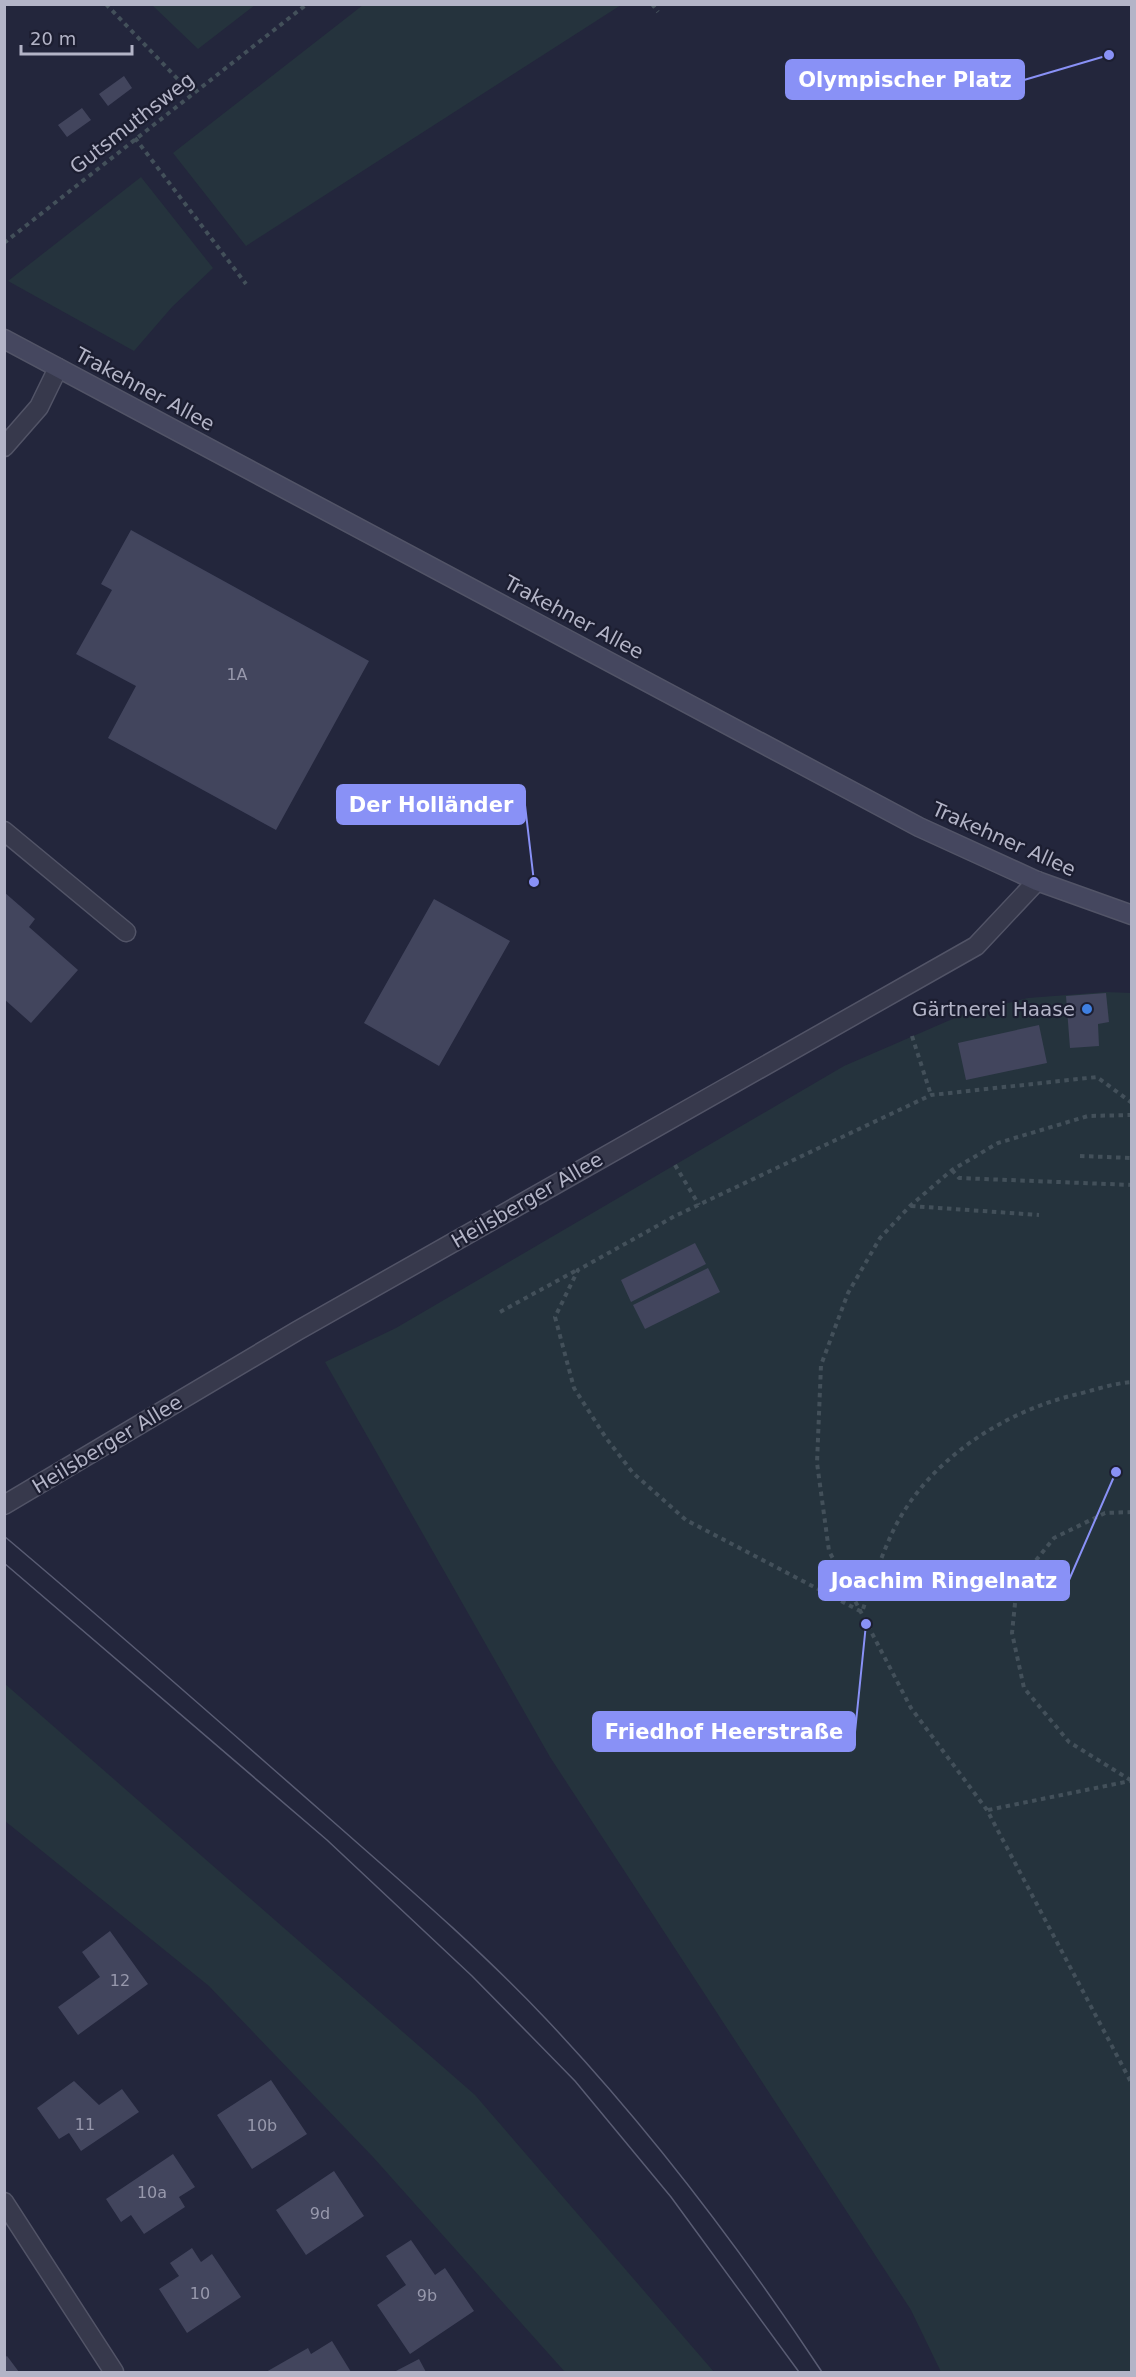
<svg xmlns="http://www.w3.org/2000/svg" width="1136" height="2377" font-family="'DejaVu Sans',sans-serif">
<rect width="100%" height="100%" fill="#23263c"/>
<path fill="#25333d" d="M152 5H255L198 49Z
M363 5H621L246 246 173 153Z
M141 177 213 268 172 307 134 351 8 281Z
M1106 992 1131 993V2372H941L911 2310 550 1757 325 1362 396 1328 844 1066 964 1014 1028 998Z
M4 1683 475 2095 714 2372H565L373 2157 209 1986 5 1821Z"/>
<path fill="#42455d" d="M124 76 132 88 108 106 99 94Z
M82 108 91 120 67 137 58 125Z
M131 530 369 661 276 830 108 738 136 686 76 654 112 590 101 584Z
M4 892 35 919 29 927 78 970 31 1023 4 999Z
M434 899 510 941 439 1066 364 1023Z
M1106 993 1109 1022 1098 1024 1099 1046 1070 1048 1066 996Z
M1039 1025 1047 1063 966 1080 958 1043Z
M695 1243 706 1264 631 1302 621 1280Z
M708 1268 720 1292 645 1329 633 1305Z
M110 1931 148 1984 78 2035 58 2007 100 1977 82 1952Z
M271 2080 307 2134 252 2169 217 2115Z
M74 2081 99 2105 122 2089 139 2112 81 2151 69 2133 59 2139 37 2108Z
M173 2154 195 2187 179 2197 185 2207 144 2234 131 2215 121 2222 106 2199Z
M334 2171 364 2216 306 2255 276 2210Z
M411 2240 435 2275 445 2268 474 2311 410 2354 377 2305 406 2285 386 2256Z
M192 2248 201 2262 212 2254 241 2297 187 2333 159 2289 179 2276 170 2263Z
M332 2341 351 2372H266L308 2348 311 2354Z
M7 2356 19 2372H4V2358Z
M419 2359 426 2372H394Z"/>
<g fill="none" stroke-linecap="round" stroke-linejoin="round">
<g stroke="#525467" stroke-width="21">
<path id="lane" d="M4 447 39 407 58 368
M4 831 126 932"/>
</g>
<g stroke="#525467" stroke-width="21">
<path id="street" d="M4 1505 297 1331 976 946 1037 881
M4 2202 114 2372"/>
</g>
<g stroke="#525467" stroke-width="21">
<path id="secondary" d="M4 339 919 827 1037 881 1132 915"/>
</g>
<path stroke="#43505a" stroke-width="4" stroke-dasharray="4.5 4.5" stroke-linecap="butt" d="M106 4 192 94
M652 4 658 12
M135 138 246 284
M4 243 307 4
M912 1036 931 1095
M1132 1103 1097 1077 931 1095 675 1216 578 1270 555 1317 574 1388 606 1438 633 1473 686 1520 862 1612C871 1585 881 1557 893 1531 927 1461 1001 1413 1074 1395 1092 1391 1113 1383 1132 1382
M1132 1115 1088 1116 998 1143 952 1170 910 1206 880 1238 848 1293 821 1365 817 1463 829 1551 911 1708 987 1810 1132 2084
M1080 1156 1132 1158
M675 1165 699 1205
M952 1170 959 1178 1132 1185
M911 1206 1039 1215
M500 1312 577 1270
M1132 1512 1105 1513 1054 1538 1017 1584 1012 1633 1024 1688 1069 1742 1132 1781
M988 1810 1130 1781"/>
<use href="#lane" stroke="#37394c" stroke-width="18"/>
<use href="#street" stroke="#37394c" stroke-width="18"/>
<use href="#secondary" stroke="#45475f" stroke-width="18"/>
<path stroke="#595c73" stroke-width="1.5" d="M4 1536C111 1626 216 1719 321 1811 397 1878 476 1945 546 2019 649 2128 740 2248 822 2372
M4 1563 327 1840 472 1976 529 2034 575 2081 671 2197 799 2372"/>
</g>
<circle fill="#3f7fe0" stroke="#1c1e31" stroke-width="2" cx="1087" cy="1009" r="6"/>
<g text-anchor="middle" stroke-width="4.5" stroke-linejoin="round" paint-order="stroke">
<g font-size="16" fill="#9798ac">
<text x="237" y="680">1A</text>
<text x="120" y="1986">12</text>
<text x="85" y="2130">11</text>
<text x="262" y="2131">10b</text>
<text x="152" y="2198">10a</text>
<text x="320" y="2219">9d</text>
<text x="200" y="2299">10</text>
<text x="427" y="2301">9b</text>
</g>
<g font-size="20" fill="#b3b4c7" stroke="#1c1e31">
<text transform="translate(132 123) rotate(-38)" y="7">Gutsmuthsweg</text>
<text transform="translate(145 389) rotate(28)" y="7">Trakehner Allee</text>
<text transform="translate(574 617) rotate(28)" y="7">Trakehner Allee</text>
<text transform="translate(1004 839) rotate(24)" y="7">Trakehner Allee</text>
<text transform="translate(527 1200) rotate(-30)" y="7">Heilsberger Allee</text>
<text transform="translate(107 1444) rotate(-31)" y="7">Heilsberger Allee</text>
</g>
<g font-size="20" fill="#b3b4c7" stroke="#1c1e31" text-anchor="end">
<text x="1075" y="1016">Gärtnerei Haase</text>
</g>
</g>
<path fill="none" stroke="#8991f6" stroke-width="2" d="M1109 55L1024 80M534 882L525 805M1116 1472L1069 1580M866 1624L855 1732"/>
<g fill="#8991f6" stroke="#1c1e31" stroke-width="2">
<circle cx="1109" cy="55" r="6"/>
<circle cx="534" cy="882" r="6"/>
<circle cx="1116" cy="1472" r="6"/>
<circle cx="866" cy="1624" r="6"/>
</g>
<g fill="#8991f6" stroke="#8991f6" stroke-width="2">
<rect x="786" y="60" width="238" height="39" rx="6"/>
<rect x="337" y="785" width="188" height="39" rx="6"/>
<rect x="819" y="1561" width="250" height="39" rx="6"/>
<rect x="593" y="1712" width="262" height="39" rx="6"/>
</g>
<g font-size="21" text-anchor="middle" font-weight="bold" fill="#fff">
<text x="905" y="87">Olympischer Platz</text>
<text x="431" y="812">Der Holländer</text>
<text x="944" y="1588">Joachim Ringelnatz</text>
<text x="724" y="1739">Friedhof Heerstraße</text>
</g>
<rect width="1136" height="2377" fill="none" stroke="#b3b4c7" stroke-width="12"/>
<path d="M21 45v9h111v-9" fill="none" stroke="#b3b4c7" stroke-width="3"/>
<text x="30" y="45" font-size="18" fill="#b3b4c7" stroke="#1c1e31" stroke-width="4.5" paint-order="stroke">20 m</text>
</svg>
